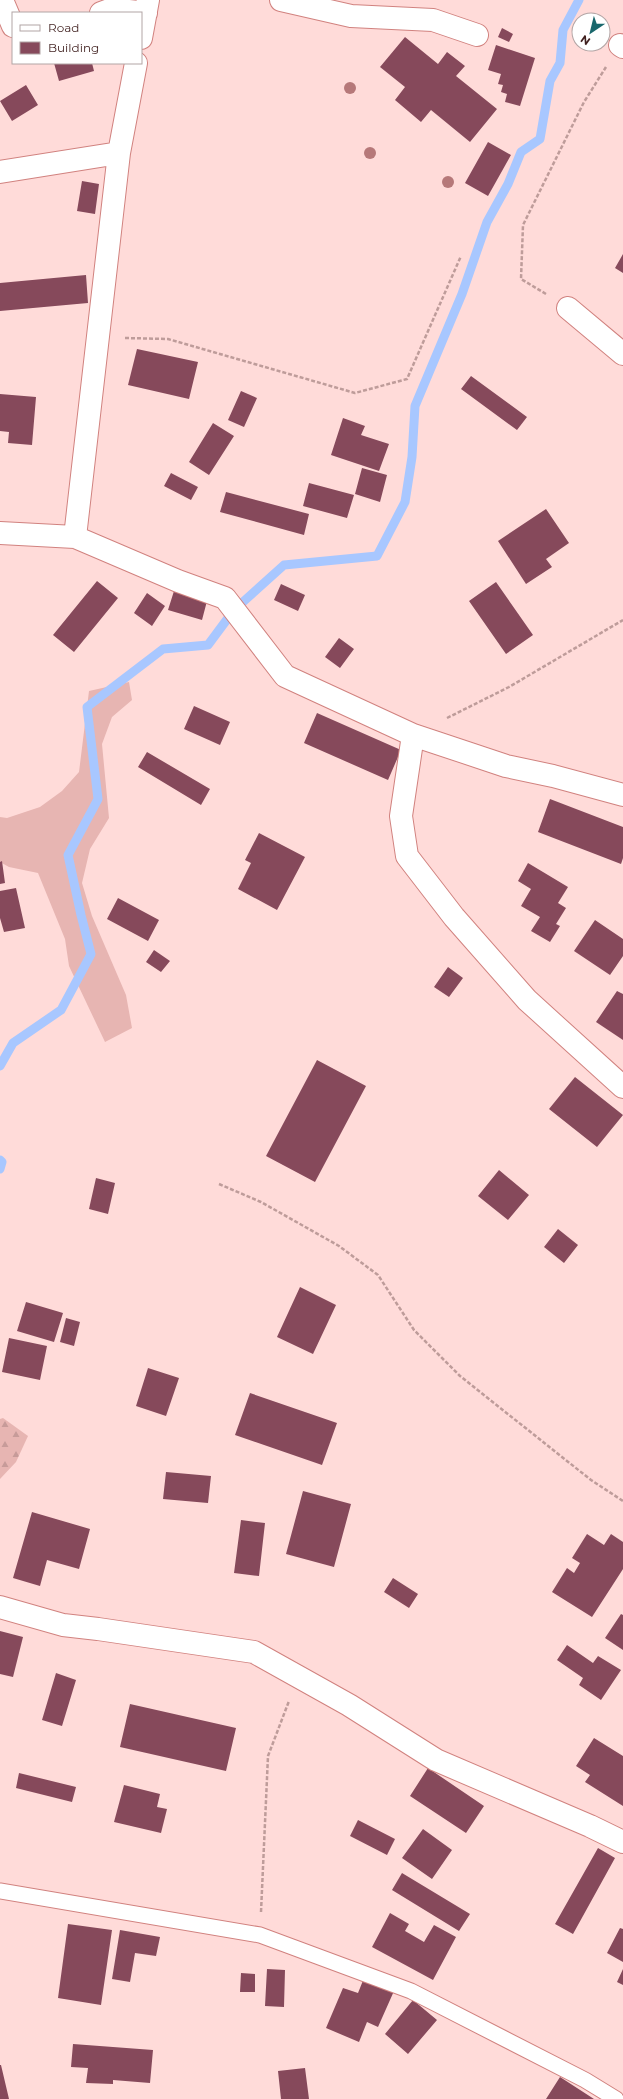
<svg xmlns="http://www.w3.org/2000/svg" width="623" height="2099" font-family="Montserrat,sans-serif">
<defs>
<pattern id="forest-firs" width="22" height="20" patternUnits="userSpaceOnUse"><rect width="22" height="20" fill="#e7b5b2"/><path d="M5 1l3.5 6h-7zM16 11l3.5 6h-7z" fill="#c79b99"/></pattern>
</defs>
<rect width="100%" height="100%" fill="#ffdbd9"/>
<path fill="#e7b5b2" d="M129 682 132 700 112 717 102 744 109 818 90 849 82 883 92 916 126 995 132 1028 105 1042 69 966 65 939 38 873 9 867 0 862V817L7 818 40 807 62 791 79 772 89 691Z"/>
<path fill="url(#forest-firs)" d="M3 1418 28 1436 16 1462 0 1479V1419Z"/>
<g fill="none" stroke-linecap="round" stroke-linejoin="round">
<path stroke="#a8c7ff" stroke-width="9" d="M0 1066 13 1043 61 1010 91 954 81 915 68 855 98 799 87 707 163 649 208 645 234 610 284 565 377 556 405 502 412 457 415 406 462 294 487 222 508 184 521 152 540 139 550 81 560 63 563 30 579 0
M0 1160 2 1162 0 1169"/>
</g>
<path fill="#86495b" d="M502 28 513 34 509 42 498 37Z
M405 37 438 64 447 52 465 66 456 76 497 109 470 142 431 110 421 122 395 100 405 87 380 67Z
M496 45 535 58 520 106 505 102 507 94 501 92 503 85 498 84 501 74 488 70Z
M54 63H92L94 71 59 81Z
M26 85 38 105 12 121 0 101Z
M488 142 511 155 488 196 465 183Z
M82 181 99 184 95 214 77 211Z
M623 254V273L615 268Z
M86 275 88 303 0 311V283Z
M137 349 198 362 189 399 128 385Z
M471 376 527 417 517 430 461 389Z
M241 391 257 398 244 427 228 420Z
M0 394 36 397 32 445 8 443 9 432 0 431Z
M343 418 365 426 361 435 389 444 379 471 331 455Z
M213 423 234 436 209 475 189 462Z
M362 468 387 475 380 502 355 494Z
M171 473 198 487 191 500 164 486Z
M309 483 354 495 347 518 303 506Z
M226 492 309 514 304 535 220 512Z
M546 509 569 543 546 559 552 567 526 584 498 541Z
M97 581 118 598 74 652 53 635Z
M496 582 533 635 506 654 469 601Z
M281 584 305 595 298 611 274 600Z
M174 591 207 601 202 620 168 610Z
M147 593 165 606 152 626 134 613Z
M339 638 354 649 340 668 325 657Z
M194 706 230 722 220 745 184 729Z
M317 713 401 750 388 780 304 743Z
M147 752 210 789 201 805 138 767Z
M550 799 623 827V858L621 864 538 832Z
M259 833 305 857 277 910 238 889 251 863 245 860Z
M2 861 5 883 0 884V862Z
M528 863 568 887 558 903 566 908 556 924 560 926 550 942 531 931 540 917 521 906 531 889 518 881Z
M16 888 25 928 4 932 0 918V891Z
M118 898 159 920 148 941 107 919Z
M595 920 623 939V956L610 975 574 951Z
M154 950 170 961 161 972 146 962Z
M448 967 463 978 449 997 434 987Z
M617 991 623 994V1040L596 1022Z
M317 1060 366 1086 315 1182 266 1156Z
M575 1077 623 1115 597 1147 549 1109Z
M499 1170 529 1195 508 1220 478 1196Z
M96 1178 115 1183 108 1214 89 1209Z
M558 1229 578 1245 564 1263 544 1247Z
M300 1287 336 1305 313 1354 277 1337Z
M26 1302 63 1313 54 1342 17 1331Z
M66 1318 80 1322 74 1346 60 1342Z
M9 1338 47 1346 40 1380 2 1372Z
M148 1368 179 1378 166 1416 136 1406Z
M250 1393 337 1423 322 1465 235 1435Z
M166 1472 211 1476 208 1503 163 1499Z
M303 1491 351 1504 334 1567 286 1554Z
M32 1512 90 1529 79 1569 47 1560 40 1586 13 1578Z
M241 1520 265 1523 259 1576 234 1573Z
M587 1534 604 1545 611 1534 623 1542V1569L592 1617 552 1592 567 1568 574 1573 580 1563 572 1558Z
M393 1578 418 1594 409 1608 384 1592Z
M621 1614 623 1615V1650L605 1638Z
M0 1631 23 1637 13 1677 0 1674Z
M567 1645 593 1663 598 1656 621 1670 601 1700 579 1685 583 1678 557 1660Z
M56 1673 76 1680 62 1726 42 1720Z
M130 1704 236 1728 226 1771 120 1747Z
M594 1738 623 1756V1806L585 1782 590 1775 576 1766Z
M428 1768 484 1806 466 1833 410 1796Z
M19 1773 76 1787 72 1802 16 1788Z
M124 1785 160 1794 157 1807 167 1809 161 1833 114 1822Z
M358 1820 395 1839 387 1855 350 1836Z
M423 1829 452 1850 432 1879 402 1858Z
M598 1848 615 1858 573 1934 555 1924Z
M402 1873 470 1914 459 1931 392 1890Z
M390 1913 409 1924 405 1931 424 1942 434 1925 456 1937 433 1980 372 1947Z
M68 1924 112 1930 101 2005 58 1998Z
M620 1928 623 1929V1962L607 1953Z
M120 1930 160 1937 156 1956 135 1953 130 1982 112 1979Z
M267 1969 285 1970 284 2007 265 2006Z
M623 1969V1985L617 1982Z
M241 1973 255 1974V1992H240Z
M364 1978 394 1991 378 2027 367 2022 359 2042 326 2028 343 1988 358 1993Z
M413 2000 437 2020 408 2054 385 2034Z
M73 2044 153 2050 150 2083 113 2080V2084L86 2083 88 2068 71 2067Z
M0 2065H1L9 2099H0Z
M305 2068 309 2099H281L278 2071Z
M560 2077 594 2099H546Z"/>
<g fill="none" stroke-linecap="round" stroke-linejoin="round">
<g stroke="#d1827f" stroke-width="17">
<path id="lane" d="M0 1891 260 1935 411 1991 585 2080 616 2099"/>
</g>
<g stroke="#d1827f" stroke-width="24">
<path id="street" d="M2 0 13 26
M281 0 351 16 433 20 477 35
M101 13 112 9 146 13
M141 38 148 0
M620 45 623 47
M0 172 119 153
M568 308 623 354
M0 533 75 537 178 581 225 598 285 676 413 735
M75 537 119 153 136 63
M623 795 553 776 506 766 413 735 401 816 407 856 454 917 527 1000 623 1087
M0 1607 63 1625 98 1629 254 1652 349 1705 436 1760 590 1826 623 1842"/>
</g>
<path stroke="#be9c9a" stroke-width="2.5" stroke-dasharray="4 2" stroke-linecap="butt" d="M546 294 521 279 523 225 584 102 606 67
M125 338 168 339 355 393 407 379 461 256
M447 718 509 687 623 620
M219 1184 261 1202 339 1246 378 1275 414 1330 460 1376 591 1480 623 1501
M261 1912 268 1756 289 1701"/>
<use href="#lane" stroke="#fff" stroke-width="15"/>
<use href="#street" stroke="#fff" stroke-width="22"/>
</g>
<g fill="#b67879">
<circle cx="350" cy="88" r="6"/>
<circle cx="370" cy="153" r="6"/>
<circle cx="448" cy="182" r="6"/>
</g>
<rect x="12" y="12" width="130" height="52" fill="#ffffff" stroke="#b2a5a5"/>
<rect x="20" y="25" width="20" height="6" fill="#ffffff" stroke="#b2a5a5"/>
<text x="48" y="32" font-size="12" fill="#3f1f1e">Road</text>
<rect x="20" y="42" width="20" height="12" fill="#86495b" stroke="#b2a5a5"/>
<text x="48" y="52" font-size="12" fill="#3f1f1e">Building</text>
<g transform="translate(591 32) rotate(215)"><circle r="19" fill="#ffffff" stroke="#b2a5a5"/>
<path d="M0-3L7 15L0 10L-7 15Z" fill="#19676c"/>
<text y="-6" font-size="11" font-weight="bold" text-anchor="middle" fill="#3f1f1e">N</text>
</g>
</svg>
